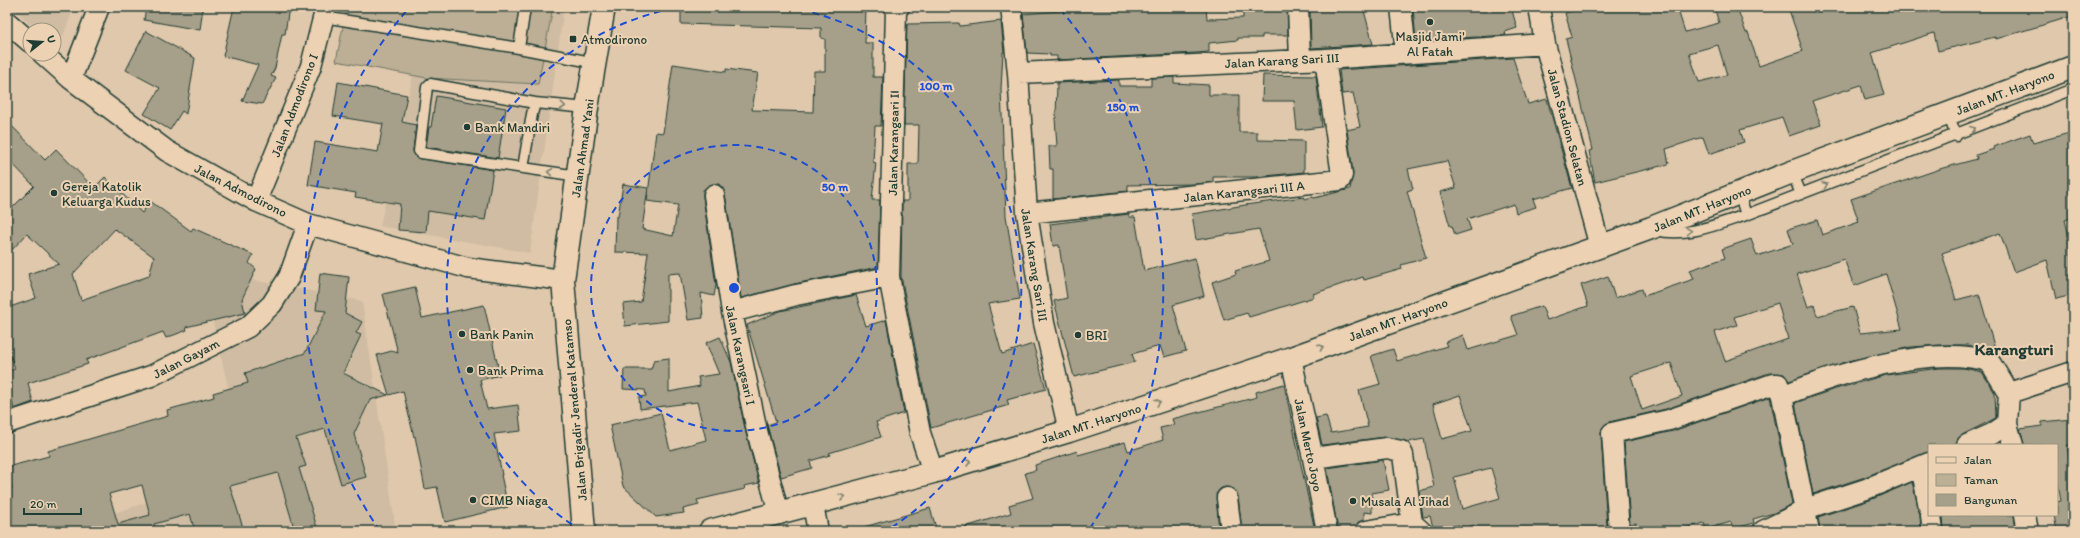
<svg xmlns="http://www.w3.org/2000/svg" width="2080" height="538" font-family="Itim,sans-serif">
<rect width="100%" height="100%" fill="#e0c8ac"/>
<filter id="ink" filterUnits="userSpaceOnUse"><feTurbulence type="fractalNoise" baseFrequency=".025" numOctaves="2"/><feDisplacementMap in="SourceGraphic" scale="8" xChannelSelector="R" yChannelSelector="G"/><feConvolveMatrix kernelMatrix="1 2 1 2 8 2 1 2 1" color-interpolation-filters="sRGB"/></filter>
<g filter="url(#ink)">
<path fill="#cfbca2" d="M13 7H74L57 52 54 49V30H35Z
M428 7H564L530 253 380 226Z
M210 272 362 301 396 531H56L248 471 208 301Z"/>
<path fill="#bcaf95" stroke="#6e7664" d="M347 7H553L538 84 427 78 336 61Z"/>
<path fill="#a69f89" stroke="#1f3d34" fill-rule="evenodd" d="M146 7H203L200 30 144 20Z
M234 7H289L285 34H282L275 68 271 76 276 78 262 104 242 101 258 65 223 56Z
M681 7H866L865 43H873V77H883L881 126H875L873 162 876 163 872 200H880L878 267 794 284 741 298 725 193 719 184H712L703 190V197L716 285 714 296 701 293 703 318 688 320 680 273 668 274V321L625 326 623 304 641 302 648 253 615 252 616 217H618L623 184 648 188 642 229 673 236 678 205 647 201 656 132 663 133 673 64 726 72V69L758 73 752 110 813 112 814 71H825V39L821 38V28L681 24Z
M1060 7H1206L1207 19 1243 18V7H1287L1288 35H1262V38H1238V40L1209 43V52L1196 53 1057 60V56H1050V54L1027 53 1023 14 1060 11Z
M1310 7H1363L1373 44 1311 48Z
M1413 7H1511L1517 28 1505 32 1506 35 1416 41Z
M1585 7H1677L1685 32 1719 23 1714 7H1737L1746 33 1748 32 1759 66 1803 51 1788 7H2073V16L1996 39 1995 37 1938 51 1934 33 1872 53 1884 95 1865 100 1861 85 1812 101 1821 125 1789 136 1782 117 1740 130 1744 142 1709 154 1703 137 1666 149 1669 164 1595 182 1589 151 1593 150 1566 39 1572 37 1565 13ZM1718 45 1727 75 1699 82 1689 53Z
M1001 21 1004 52H1003L1001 89 1006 216 1020 299 988 304 1002 354 1033 344 1046 389 1007 400 1009 405 931 428 901 276 902 201H908V164H918L919 125H904L907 24 959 23 960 26Z
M146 31 195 58 186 114 182 111 170 130 144 114 160 88 126 70Z
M1513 58 1528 104 1547 99 1572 188 1533 199 1536 207 1516 213 1514 204 1467 219 1471 230 1455 235 1452 226H1450L1440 192 1456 188 1447 161 1408 169 1413 189 1407 191 1426 258 1401 265 1402 269 1364 280 1363 277 1313 294 1314 297 1273 310 1249 317 1247 313 1224 320 1212 282 1236 274 1235 271 1269 261 1259 229 1196 240 1192 214 1245 205 1304 197V199L1313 197 1314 198 1350 189 1353 173 1347 130 1360 127 1353 93 1342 94 1339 70Z
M1263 75 1316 76 1322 127 1297 130 1294 101H1262Z
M1174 77V83L1209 85V95H1239V132H1257V140L1304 141V172L1256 177H1213V182L1196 184 1128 185V191L1053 199V169H1050L1049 146H1057L1055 118H1056L1057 83 1119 80V86H1151V78Z
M338 82 407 95 402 122 416 125 413 151 417 158 493 170 485 220 428 211 426 232 398 230 400 204 355 197 356 193 308 185 315 142 378 152 383 124 333 116Z
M436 96 506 108 498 158 426 147 429 127H431Z
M7 121 45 160 56 149 94 188 105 177 142 213 150 201 191 231 193 228 253 255 249 263 256 269 242 299 245 313 186 327 187 330 166 338 163 332 86 360 88 364 28 383 33 402 14 409 11 398 7 399V372L15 369 7 345V308L36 298 28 274 59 264 27 234 7 255V213L34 186 7 158ZM115 229 154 257 149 276 81 300 73 274Z
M2073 132V217L2065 220 2073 253V295L2056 299 2047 260 2014 272 2000 233 1942 253 1956 300 1979 294 1995 349 1991 350 1967 345H1940L1911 347 1852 360 1789 381 1784 374 1769 373 1666 409 1609 422 1602 428 1601 434 1607 527 1575 531V528L1550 531H1475L1474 525 1460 529 1459 525 1434 531 1430 516 1423 517 1419 491 1434 487 1424 439 1408 442 1385 437 1322 445 1316 418 1326 416 1331 433 1368 427 1359 390 1380 384 1371 356 1393 349 1397 361 1447 346 1445 342 1463 335 1468 350 1518 335 1511 316 1542 306 1547 320 1588 306 1581 285 1608 276 1615 298 1642 289 1644 296 1694 279 1690 270 1725 258 1722 249 1751 239 1757 256 1793 244 1788 229 1817 220 1822 235 1859 222 1851 199 1943 168 1977 159 1976 155 1994 149 1993 147 2030 134 2033 143ZM1844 259 1854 286 1886 274 1902 329 1860 333 1853 307 1817 316 1814 305 1808 307 1797 274ZM1778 303 1788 339 1725 361 1715 332 1737 325 1734 317ZM1671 363 1682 396 1642 410 1631 376ZM1460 395 1472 431 1442 439 1433 404ZM1491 468 1500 498 1462 509 1454 477Z
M1129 214V217H1135L1144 271 1195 258 1204 296 1173 305 1186 351 1164 357 1160 346 1132 354 1135 362 1074 377 1054 301 1067 298 1059 245 1053 246 1050 224Z
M320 273 349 277 345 313 362 322 356 333 361 335 343 373 388 395 370 400 354 434 366 477 341 484 325 429 296 438 306 466 299 468 318 531H295L278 473 230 486 244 531H195L190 514 154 524 156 531H7V491L12 489 7 467 49 456 48 451 168 416 167 410 214 397 213 393 248 383 245 373 305 353 326 311 316 310ZM142 485 150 515 118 524 109 494Z
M415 287 422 318 484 305 500 375 480 380 487 409 518 405 521 431 494 434 502 475H501L508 507 445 522 437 487 425 489 415 436 414 437 403 391 389 395 377 355 392 351 398 353 383 294Z
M856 295 866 326 886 320 904 413 876 422 881 437 829 453 830 455 810 461 812 468 781 477 767 425 776 422 747 325 780 311Z
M720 337 731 362 746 433 759 483 744 486 745 489 697 500 699 505 683 509 684 513 656 517 623 486 610 425 661 413 670 450 706 440 697 402 640 409 639 397 646 396 645 390 623 389 624 369H651L654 360 669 358V392L700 386 698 377 719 374 706 343Z
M1940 368H1964L1982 372 1995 393 1996 418 1962 435 1958 439 1956 445H1929V452L1862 478 1813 494 1795 403 1832 390 1886 375Z
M1284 384 1315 531H1242L1238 496 1236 491 1226 487 1220 489 1216 494 1219 531H965V527L1011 513 1009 505 1033 498 1025 473 1036 470 1035 465 1077 451 1078 455 1125 442 1128 451 1163 440 1160 428 1174 425 1172 419 1257 397 1256 392Z
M1770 397 1792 504 1774 513 1753 519 1754 523 1733 529 1731 522 1706 529 1704 523 1678 530 1637 531 1636 523 1630 524 1624 442 1673 431Z
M2073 419V446H2067L2073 484V531H2057L2054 515H2057V502L2061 501 2057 479V445H2024L2020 429 2042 426V422Z
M1383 460 1389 490 1372 493V513L1364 512V520L1358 522 1355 530 1338 531 1327 468Z
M1912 482 1920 514 1921 531H1820L1818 517 1870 500Z
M930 508 937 531H865L864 527Z
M1943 515H2014L2016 531H1944Z"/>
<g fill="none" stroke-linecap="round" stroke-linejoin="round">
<g stroke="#1f3d34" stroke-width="13">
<path id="lane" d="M525 7 519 48 596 63
M323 17 519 48
M535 103 430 84 427 87 419 151 421 153 578 176
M1948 113 1956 136
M523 168 532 114 535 103 587 108
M1792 172 1801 194
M1739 193 1746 215
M1656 230C1686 238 1718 224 1746 215L2073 89"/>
</g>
<g stroke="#1f3d34" stroke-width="23">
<path id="street" d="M899 7 896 10 889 277 920 433 933 472
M1011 7 1018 73 1027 213 1044 323 1069 431
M1298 7 1300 59
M1401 7 1406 53
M1539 7 1545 44 1600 247
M7 22 30 42
M43 54 71 79 167 151 256 201 308 224 468 268 563 280
M1018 73 1325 59 1545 44
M71 79 99 7
M714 195 732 312 757 431 779 514
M256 201 311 66 326 7
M1027 213 1340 180 1342 175 1325 59
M732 312 796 295 889 277
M1291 358 1313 458 1327 531
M2009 393 2073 372
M2009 393 2007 424 2013 445
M7 423 151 376 248 327 272 304 289 277 308 224
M1967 445 1992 434 2007 424
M1313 458 1387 448 1401 451 1403 455 1412 523
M1921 466 1929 507
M1227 498 1231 531
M813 505 818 531
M1931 515 1933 531
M2025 515 2028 531
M1366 531 1412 523 1421 531
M1619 531 1612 433 1669 420 1773 384H1778L1782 396
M1763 531 1814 506 1866 489 1929 463
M1809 531 1782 396C1835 374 1932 344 1988 361L1991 364 2009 393"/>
</g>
<g stroke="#1f3d34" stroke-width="25">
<path id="primary" d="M584 531 563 280 587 108 604 7
M710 531 933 472 1069 431 1291 358 1651 228 1792 172 2073 67"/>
</g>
<use href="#lane" stroke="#ecd1b3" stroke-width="10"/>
<use href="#street" stroke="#ecd1b3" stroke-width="20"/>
<use href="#primary" stroke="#ecd1b3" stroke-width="22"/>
</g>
<defs><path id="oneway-chevron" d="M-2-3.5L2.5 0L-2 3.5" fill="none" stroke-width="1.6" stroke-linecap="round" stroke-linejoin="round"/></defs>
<g stroke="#7b806d">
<use href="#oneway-chevron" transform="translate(563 106) rotate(6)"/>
<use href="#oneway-chevron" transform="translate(1973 129) rotate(-22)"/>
<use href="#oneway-chevron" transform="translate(550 172) rotate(-172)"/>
<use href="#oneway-chevron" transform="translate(1825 185) rotate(-21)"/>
<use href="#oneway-chevron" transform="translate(1689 231) rotate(-9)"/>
<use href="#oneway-chevron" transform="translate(1321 347) rotate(-20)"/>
<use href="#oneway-chevron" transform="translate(1158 402) rotate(-18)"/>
<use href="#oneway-chevron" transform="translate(968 462) rotate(-17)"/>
<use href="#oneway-chevron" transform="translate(842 497) rotate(-15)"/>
</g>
</g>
<g fill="none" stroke="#1d4ed8" stroke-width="2" stroke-dasharray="7 5">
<circle cx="734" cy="288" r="143"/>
<path d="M582 531A286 286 0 0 1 679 7M789 7A286 286 0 0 1 886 531"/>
<path d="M380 531A429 429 0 0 1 408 9M1060 9A429 429 0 0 1 1088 531"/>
</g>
<g fill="#1f3d34" stroke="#ecd1b3" stroke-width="1.5">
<circle cx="1430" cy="22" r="4"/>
<rect x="569" y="35" width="8" height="8" rx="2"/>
<circle cx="467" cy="127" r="4"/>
<circle cx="54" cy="193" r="4"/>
<circle cx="462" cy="334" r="4"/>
<circle cx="1078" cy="335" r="4"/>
<circle cx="470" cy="370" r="4"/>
<circle cx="473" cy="500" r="4"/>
<circle cx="1353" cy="501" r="4"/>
</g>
<g text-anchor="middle" stroke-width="4" stroke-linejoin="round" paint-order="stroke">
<g font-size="13" fill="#1f3d34" stroke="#ecd1b3" text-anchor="start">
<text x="1430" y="41" text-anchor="middle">Masjid Jami'<tspan x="1430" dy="15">Al Fatah</tspan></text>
<text x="581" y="44">Atmodirono</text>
<text x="475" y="132">Bank Mandiri</text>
<text x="62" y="191">Gereja Katolik<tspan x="62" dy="15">Keluarga Kudus</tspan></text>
<text x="470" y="339">Bank Panin</text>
<text x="1086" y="340">BRI</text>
<text x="478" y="375">Bank Prima</text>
<text x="481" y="505">CIMB Niaga</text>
<text x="1361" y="506">Musala Al Jihad</text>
</g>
<g font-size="13" fill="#1f3d34" stroke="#ecd1b3">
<text transform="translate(1282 60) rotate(-3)" y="5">Jalan Karang Sari III</text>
<text transform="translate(2005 92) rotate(-21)" y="5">Jalan MT. Haryono</text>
<text transform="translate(294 105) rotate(-69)" y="5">Jalan Admodirono I</text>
<text transform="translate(1568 127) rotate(75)" y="5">Jalan Stadion Selatan</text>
<text transform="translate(893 143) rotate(-89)" y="5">Jalan Karangsari II</text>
<text transform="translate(582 148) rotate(-82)" y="5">Jalan Ahmad Yani</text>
<text transform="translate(241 190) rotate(27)" y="5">Jalan Admodirono</text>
<text transform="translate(1244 191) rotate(-6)" y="5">Jalan Karangsari III A</text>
<text transform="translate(1702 208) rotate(-22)" y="5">Jalan MT. Haryono</text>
<text transform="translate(1035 265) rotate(81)" y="5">Jalan Karang Sari III</text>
<text transform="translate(1398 319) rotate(-20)" y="5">Jalan MT. Haryono</text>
<text transform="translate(741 355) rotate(78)" y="5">Jalan Karangsari I</text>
<text transform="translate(186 358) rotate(-27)" y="5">Jalan Gayam</text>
<text transform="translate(574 410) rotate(-95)" y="5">Jalan Brigadir Jenderal Katamso</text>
<text transform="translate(1091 423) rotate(-18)" y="5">Jalan MT. Haryono</text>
<text transform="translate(1309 445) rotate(78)" y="5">Jalan Merto Joyo</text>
</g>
<g font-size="17" font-weight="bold" fill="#1f3d34" stroke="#ecd1b3">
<text x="2014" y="355">Karangturi</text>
</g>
</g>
<circle cx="734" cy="288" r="6" fill="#1d4ed8" stroke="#ecd1b3" stroke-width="2"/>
<g font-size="12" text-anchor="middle" font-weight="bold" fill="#1d4ed8" stroke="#ecd1b3" stroke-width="4" stroke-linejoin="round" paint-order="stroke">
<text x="936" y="90">100 m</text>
<text x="1123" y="111">150 m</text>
<text x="835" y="191">50 m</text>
</g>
<rect width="2080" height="538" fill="none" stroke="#ecd1b3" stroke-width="24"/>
<rect x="12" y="12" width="2056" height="514" fill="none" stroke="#1f3d34" stroke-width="1.5" filter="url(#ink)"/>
<rect x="1928" y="444" width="130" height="72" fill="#ecd1b3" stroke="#9a9680"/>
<rect x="1936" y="457" width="20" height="6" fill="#ecd1b3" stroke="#9a9680"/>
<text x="1964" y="464" font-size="12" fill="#1f3d34">Jalan</text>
<rect x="1936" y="474" width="20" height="12" fill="#bcaf95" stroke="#9a9680"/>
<text x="1964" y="484" font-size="12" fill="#1f3d34">Taman</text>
<rect x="1936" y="494" width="20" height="12" fill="#a69f89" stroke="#9a9680"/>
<text x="1964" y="504" font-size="12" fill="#1f3d34">Bangunan</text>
<g transform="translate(42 42) rotate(73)"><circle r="19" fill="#ecd1b3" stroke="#9a9680"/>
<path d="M0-3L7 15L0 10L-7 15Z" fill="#1f3d34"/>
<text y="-6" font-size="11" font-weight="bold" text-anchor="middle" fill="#1f3d34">U</text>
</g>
<path d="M24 508v6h57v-6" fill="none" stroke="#1f3d34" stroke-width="2"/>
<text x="30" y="508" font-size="12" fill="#1f3d34" stroke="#ecd1b3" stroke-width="3" paint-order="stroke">20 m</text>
</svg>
